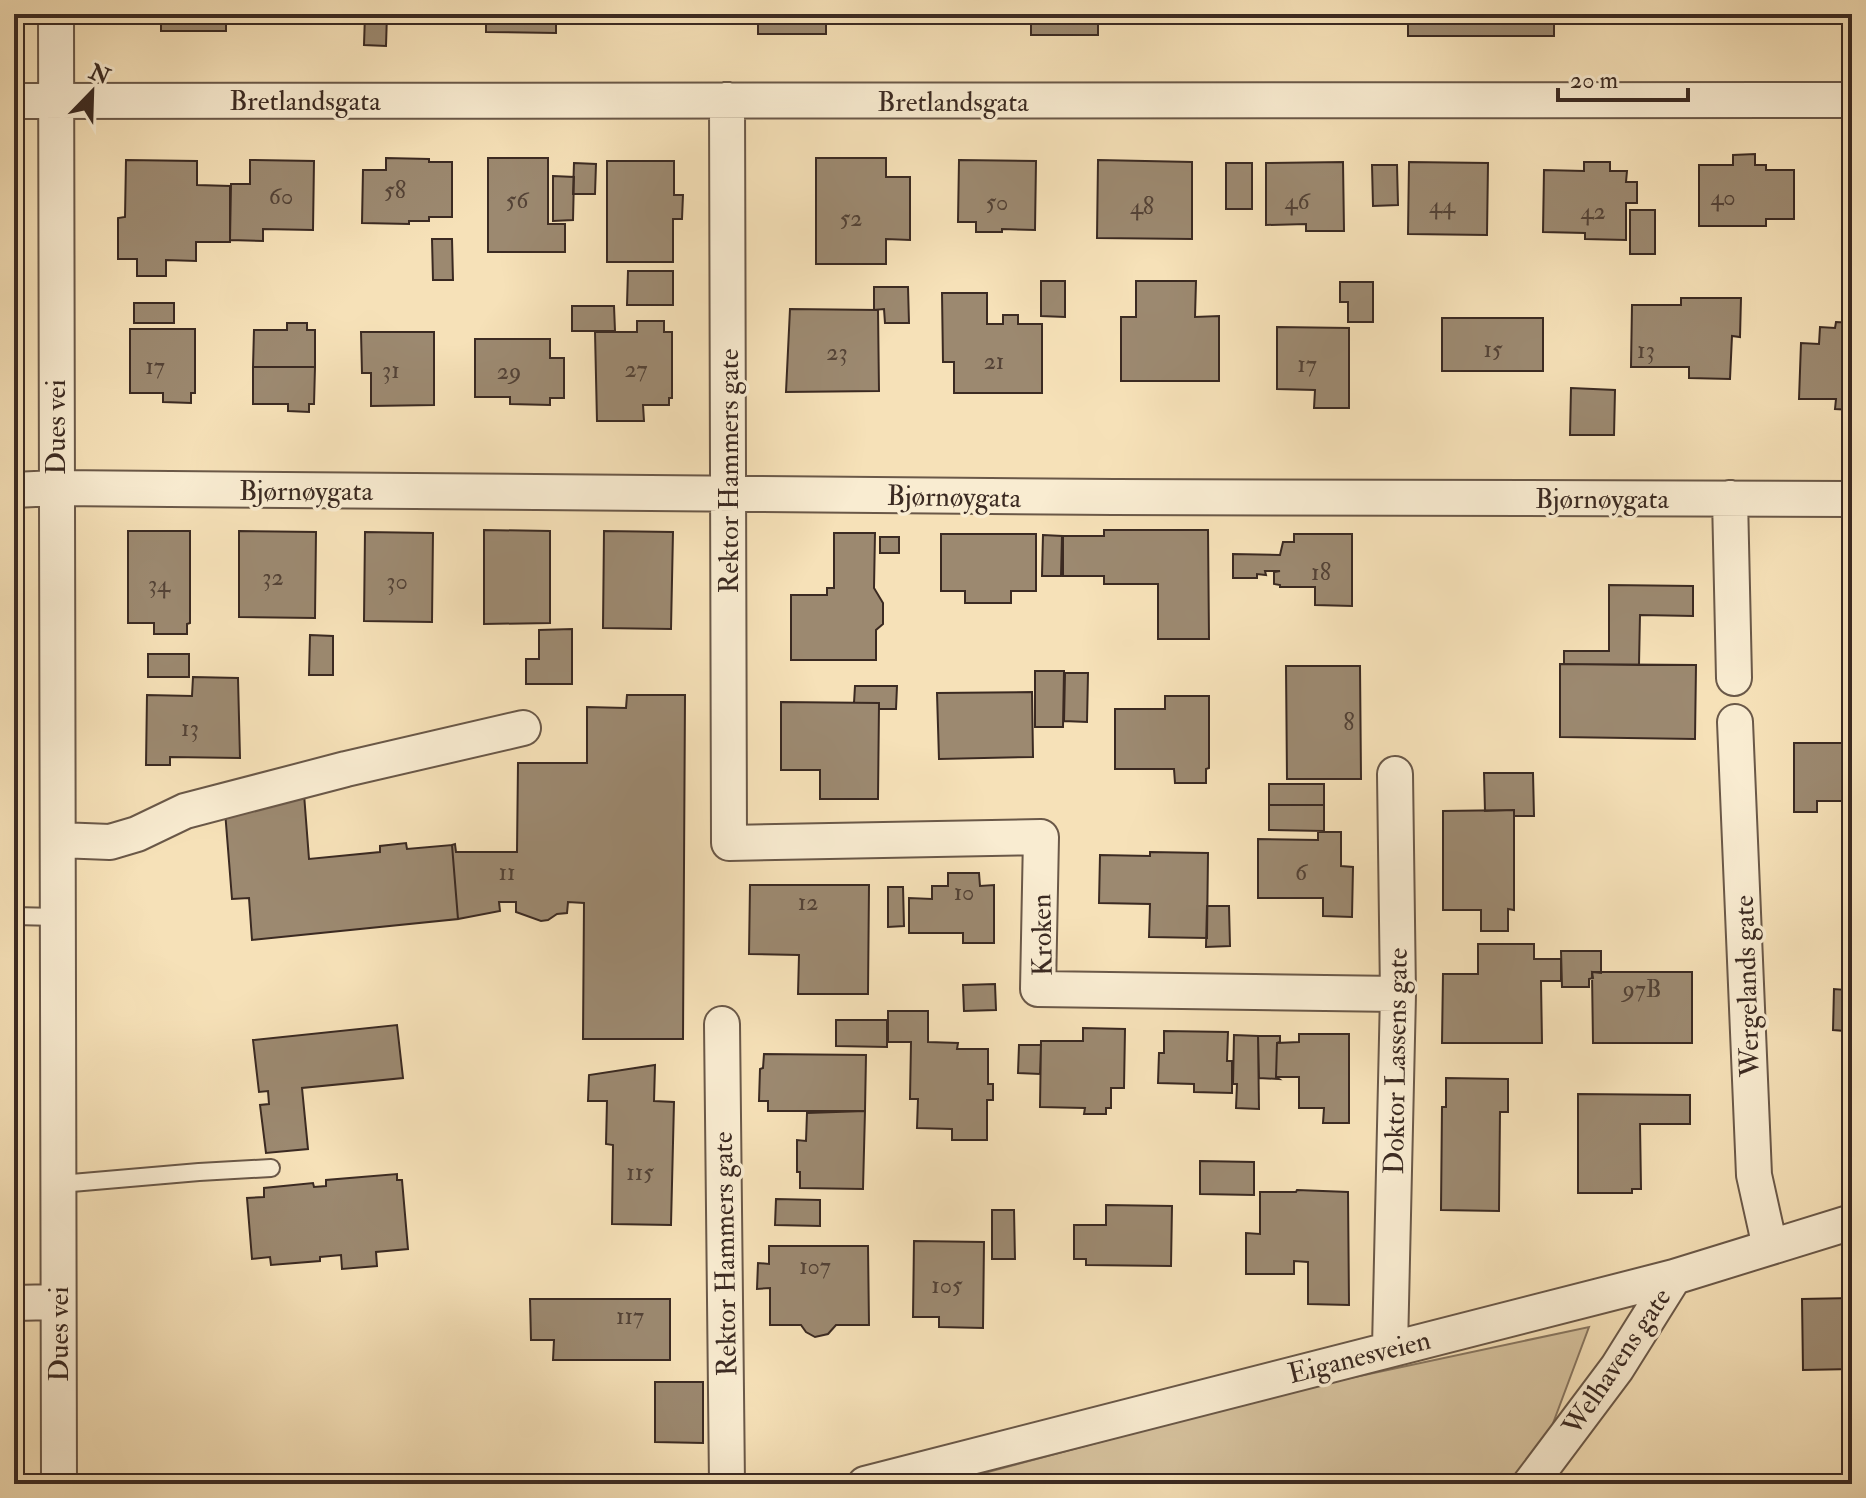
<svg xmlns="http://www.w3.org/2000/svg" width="1866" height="1498" font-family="'IM FELL Double Pica',serif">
<rect width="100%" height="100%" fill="#f6e1b8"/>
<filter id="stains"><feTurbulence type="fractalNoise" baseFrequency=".0025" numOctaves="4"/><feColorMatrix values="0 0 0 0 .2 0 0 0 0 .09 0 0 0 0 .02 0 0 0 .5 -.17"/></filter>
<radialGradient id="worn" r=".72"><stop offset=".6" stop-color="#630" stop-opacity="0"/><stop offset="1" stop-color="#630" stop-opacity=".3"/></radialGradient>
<path fill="#d6c29e" stroke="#887660" stroke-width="2" d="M1589 1327 1546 1442 1513 1484H943L1294 1390Z"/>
<path fill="#9c8970" stroke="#3b2a22" stroke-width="2" d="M161 14H226V31H161Z
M365 14H387L386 46 364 45Z
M486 14H556V33L486 32Z
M758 14H826V34H758Z
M1031 14H1098V35H1031Z
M1408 14H1554V36H1408Z
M1755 154V165H1766V170H1794V219H1766V226H1699V165H1733V155Z
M386 158 429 159V162H452V217H429V221H409V224L362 223 363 170H386Z
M488 158H548V224H565V252H488Z
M816 158H886V177H910V240L886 239V264H816Z
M126 160 197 161V185L230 186V242H196V261L166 260V276H137V259H118V218L125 217Z
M250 160 314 161 313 230 263 229V241L230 240 231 184H250Z
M959 160 1036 161 1035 230 1002 229V232H976V222H958Z
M1098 160 1192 162V239L1097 238Z
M607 161H674V195H683L682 219H673V262H607Z
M1343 162 1344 231H1306V224L1266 225V163Z
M1409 162 1488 163 1487 235 1408 234Z
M1584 162H1610V171H1627L1626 182H1637V203H1626V240L1585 239V233L1543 232 1544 170 1584 171Z
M574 163 596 164 595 194H573Z
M1226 163H1252V209H1226Z
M1372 165H1397L1398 205 1373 206Z
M1843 165 1852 166V229H1842Z
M553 176 574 177 573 220 553 221Z
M1630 210H1655V254H1630Z
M432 239H452L453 280H433Z
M628 271H673V305H627Z
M1041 281H1065V317L1041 316Z
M1136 281H1196L1195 317 1219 316V381H1121V317H1136Z
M1340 282H1373V322H1348V302H1340Z
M874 287H908L909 323H885L884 309 874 310Z
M942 293H987V324H1003V315H1018V324H1042V393H954V362H943Z
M1681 298H1741L1740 337 1732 336 1730 379 1689 378V367H1631L1632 305H1681Z
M134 303H174V323H134Z
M572 306H614L615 331H572Z
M790 309 878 310 879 391 786 392Z
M1442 318H1543V371H1442Z
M637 321H664V332H672V398H669V405H643L644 421H597L595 332H637Z
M1836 322 1852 323V410L1835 409 1836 399H1799L1801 343 1819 344 1820 327 1835 328Z
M287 323H307V330H315V367H253L254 330H287Z
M1277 327 1349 328V408H1314L1315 390 1277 389Z
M130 329H195V393H191V403L163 402V393H130Z
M361 332H434V405L371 406V373H362Z
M475 339H550V358H564V398H550V405L510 404V397H475Z
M253 367H315L314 404H309V412L288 411V404H253Z
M1571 388 1615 390 1614 435H1570Z
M484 530 550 531V623L484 624Z
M1104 530H1208L1209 639H1158V584H1104V576H1063V536H1104Z
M128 531H190V623L187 624V634H154V623H128Z
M239 531 316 532 315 618 239 617Z
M604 531 673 532 671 629 603 628Z
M365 532 433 533 432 622 364 621Z
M834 533H875L874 588 883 603V624L876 630V660H791V595H827V588H834Z
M941 534H1036V591H1011V603H965V591H941Z
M1294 534H1352V606L1315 605V587H1280V585L1274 584V572L1280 571H1265L1266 575 1257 574V578H1233V554L1280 555 1283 542H1294Z
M1043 535 1062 536 1061 576H1042Z
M880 537H899V553H880Z
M1609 585 1693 586V616L1640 615 1639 665 1564 664V651H1609Z
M572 629V684H526V659H539V630Z
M310 635 333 636V675H309Z
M148 654H189V677H148Z
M1560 664 1696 665 1695 739 1560 737Z
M1286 666H1360L1361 779H1287Z
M1035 671H1064L1063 727H1035Z
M1065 673H1088L1087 722 1064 721Z
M193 677 238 678 240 758 170 757V765H146L147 695 192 696Z
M855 686H897L896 709H879V703H854Z
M1032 692 1033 757 939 759 937 693Z
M627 695H685L683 1039H583L584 903 568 902 567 913 557 914 548 920 541 921 516 912V902H499L500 911 458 919 452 845 455 844 456 852H517L518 763H587V707L626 708Z
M1165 696H1209V768L1206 769V783H1175L1174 769H1115V709H1165Z
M781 702 879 703 878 799H820V770H781Z
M1794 743H1852V801H1817V812H1794Z
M1484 773H1533L1534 816H1514V810L1485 811Z
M1269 784H1324V805H1269Z
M304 794 309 859 380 852V846L406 843 407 849 452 845 458 919 252 940 249 898 232 899 225 811Z
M1269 805H1324V831L1269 830Z
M1514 810V910L1508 909V931H1481V910H1443V811Z
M1318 832H1341V866L1353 867 1352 917 1323 916V898H1258V839L1318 840Z
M1150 852 1208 853 1207 938 1149 937 1150 904 1099 903 1100 855 1150 856Z
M948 873H979L980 886 994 885V943H963V933H909V898L932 899V886H948Z
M750 885H869L868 994H798L799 955 749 954Z
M888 887H903L904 926 888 927Z
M1207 906H1229L1230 946 1206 947Z
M1848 935H1852V1035H1845V1031L1833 1030 1834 989 1846 990Z
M1478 944H1534V959H1561V981H1541L1542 1043H1442L1443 974H1478Z
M1561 951H1601V973L1592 972 1593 978 1589 979V987H1562Z
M1592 972H1692V1043H1593Z
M995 984 996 1010 964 1011 963 985Z
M888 1011H928V1042L958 1043 957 1049H988V1084H993V1100H987V1140H952V1129L917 1128 918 1099H910L911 1042H888Z
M836 1020H887V1047L836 1046Z
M397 1025 403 1078 302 1088 308 1149 266 1153 260 1105 269 1104 268 1091 259 1092 253 1040Z
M1083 1028 1125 1029 1124 1088H1111V1108H1106V1114H1084L1085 1108 1040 1107 1041 1041H1083Z
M1164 1031 1228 1032 1227 1061H1232V1093L1194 1092V1084L1158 1083 1159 1053H1164Z
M1299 1034H1349V1123H1323L1324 1108H1299V1077H1276L1277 1043 1299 1042Z
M1234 1035 1258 1036 1259 1109 1236 1108 1237 1084H1233Z
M1258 1036H1280V1042L1277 1043 1276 1077 1279 1079 1259 1078Z
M1019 1045H1041L1040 1074 1018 1073Z
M764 1054 866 1055 865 1111H768V1101H759L760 1069 763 1068Z
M655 1065 654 1101 674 1102 671 1225 612 1224 613 1145 606 1144 607 1101H588L589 1075Z
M1446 1078 1508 1079V1112H1500L1499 1211 1441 1210 1442 1107H1446Z
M1578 1094 1690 1095V1124H1640L1641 1189H1632V1193H1578Z
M865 1111 863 1189 800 1188V1172H797V1140L806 1141 807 1113Z
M1200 1161 1254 1162V1195L1200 1194Z
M397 1174V1180H402L408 1249 376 1252 377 1266 342 1269 341 1255 320 1257V1261L271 1265 270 1257 252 1259 247 1198 264 1197V1188L313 1183 314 1187 326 1186V1180Z
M1297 1190 1348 1192 1349 1305 1308 1304V1262L1294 1261V1274H1246V1233L1260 1234V1192H1296Z
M776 1199 820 1200V1226L775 1225Z
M1106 1205 1172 1206 1171 1266 1086 1265V1259H1074V1225H1106Z
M992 1210H1014L1015 1259H992Z
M914 1241 984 1242 983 1328 939 1327V1317H913Z
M769 1246H868L869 1325H836L828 1334 815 1337 806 1332 801 1325H770V1288L757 1289 758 1263 769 1264Z
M1852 1298V1369L1803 1370 1802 1299Z
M530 1299H670V1360H553L554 1340H531Z
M655 1382H703V1443L655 1442Z"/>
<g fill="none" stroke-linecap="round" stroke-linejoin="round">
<g stroke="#6a5848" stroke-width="20">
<path id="service" d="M14 916 57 917
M60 1184 199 1172 271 1168"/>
</g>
<g stroke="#6a5848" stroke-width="38">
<path id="minor" d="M56 14 59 1484
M727 100 729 843 1041 837 1038 989 1398 994
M14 101 1852 100
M14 490 56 488 1114 497 1852 499
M1730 498 1734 678
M1735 722 1754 1175 1770 1247
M59 840 110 842 137 834 185 811 346 769 523 728
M722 1024 727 1484
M14 1303 57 1302
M1390 1348 1398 994 1395 774
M865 1484 1674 1277 1852 1222
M1530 1484 1617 1368 1674 1277"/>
</g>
<use href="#service" stroke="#f9ecd1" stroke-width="16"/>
<use href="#minor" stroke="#f9ecd1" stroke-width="34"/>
</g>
<g text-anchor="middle" stroke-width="7" stroke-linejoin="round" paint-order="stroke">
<g font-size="24" fill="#534236">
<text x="395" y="198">58</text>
<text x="281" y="204">60</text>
<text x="1723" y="205">40</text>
<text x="517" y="208">56</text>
<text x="1297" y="209">46</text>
<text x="997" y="210">50</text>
<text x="1442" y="213">44</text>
<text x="1142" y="214">48</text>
<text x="1593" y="219">42</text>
<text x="851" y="226">52</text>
<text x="1493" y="357">15</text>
<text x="1646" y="358">13</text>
<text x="837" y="360">23</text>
<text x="994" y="369">21</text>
<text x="1307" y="372">17</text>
<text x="155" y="374">17</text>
<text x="636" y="377">27</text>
<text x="391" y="378">31</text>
<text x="509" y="379">29</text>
<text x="1321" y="580">18</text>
<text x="273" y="585">32</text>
<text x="397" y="589">30</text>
<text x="159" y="592">34</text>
<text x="1349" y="730">8</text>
<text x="190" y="736">13</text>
<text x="507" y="880">11</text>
<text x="1301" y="880">6</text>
<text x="964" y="900">10</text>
<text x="808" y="910">12</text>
<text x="1642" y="997">97B</text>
<text x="640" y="1180">115</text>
<text x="815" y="1274">107</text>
<text x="947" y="1293">105</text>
<text x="630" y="1324">117</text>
</g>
<g font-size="28" fill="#3b2a22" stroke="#f9ecd1">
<text x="305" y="110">Bretlandsgata</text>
<text x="953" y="111">Bretlandsgata</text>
<text transform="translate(55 427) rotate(-90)" y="10">Dues vei</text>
<text transform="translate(728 471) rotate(-90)" y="10">Rektor Hammers gate</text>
<text x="306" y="500">Bjørnøygata</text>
<text transform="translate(954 496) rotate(1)" y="10">Bjørnøygata</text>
<text x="1602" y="508">Bjørnøygata</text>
<text transform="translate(1041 935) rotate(-91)" y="10">Kroken</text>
<text transform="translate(1746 986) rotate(-92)" y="10">Wergelands gate</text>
<text transform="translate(1395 1061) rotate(-89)" y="10">Doktor Lassens gate</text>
<text transform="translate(724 1254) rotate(-91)" y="10">Rektor Hammers gate</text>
<text transform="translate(58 1334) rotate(-90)" y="10">Dues vei</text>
<text transform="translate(1359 1356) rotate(-14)" y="10">Eiganesveien</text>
<text transform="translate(1616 1361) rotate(-56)" y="10">Welhavens gate</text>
</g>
</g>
<rect width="1866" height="1498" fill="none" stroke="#f6e1b8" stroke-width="48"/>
<rect x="16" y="16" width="1834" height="1466" fill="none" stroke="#3b2a22" stroke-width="4"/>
<rect x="24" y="24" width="1818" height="1450" fill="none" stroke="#3b2a22" stroke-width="2"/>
<g transform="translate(92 92) rotate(23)" stroke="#f9ecd1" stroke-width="6" paint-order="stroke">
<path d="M0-6L14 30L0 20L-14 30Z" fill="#3b2a22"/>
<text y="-12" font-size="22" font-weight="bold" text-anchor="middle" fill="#3b2a22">N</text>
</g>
<path d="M1558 88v12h130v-12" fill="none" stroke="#3b2a22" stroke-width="4"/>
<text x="1570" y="88" font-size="24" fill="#3b2a22" stroke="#f9ecd1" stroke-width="6" paint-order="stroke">20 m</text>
<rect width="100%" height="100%" filter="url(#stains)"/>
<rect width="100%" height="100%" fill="url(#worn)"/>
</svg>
